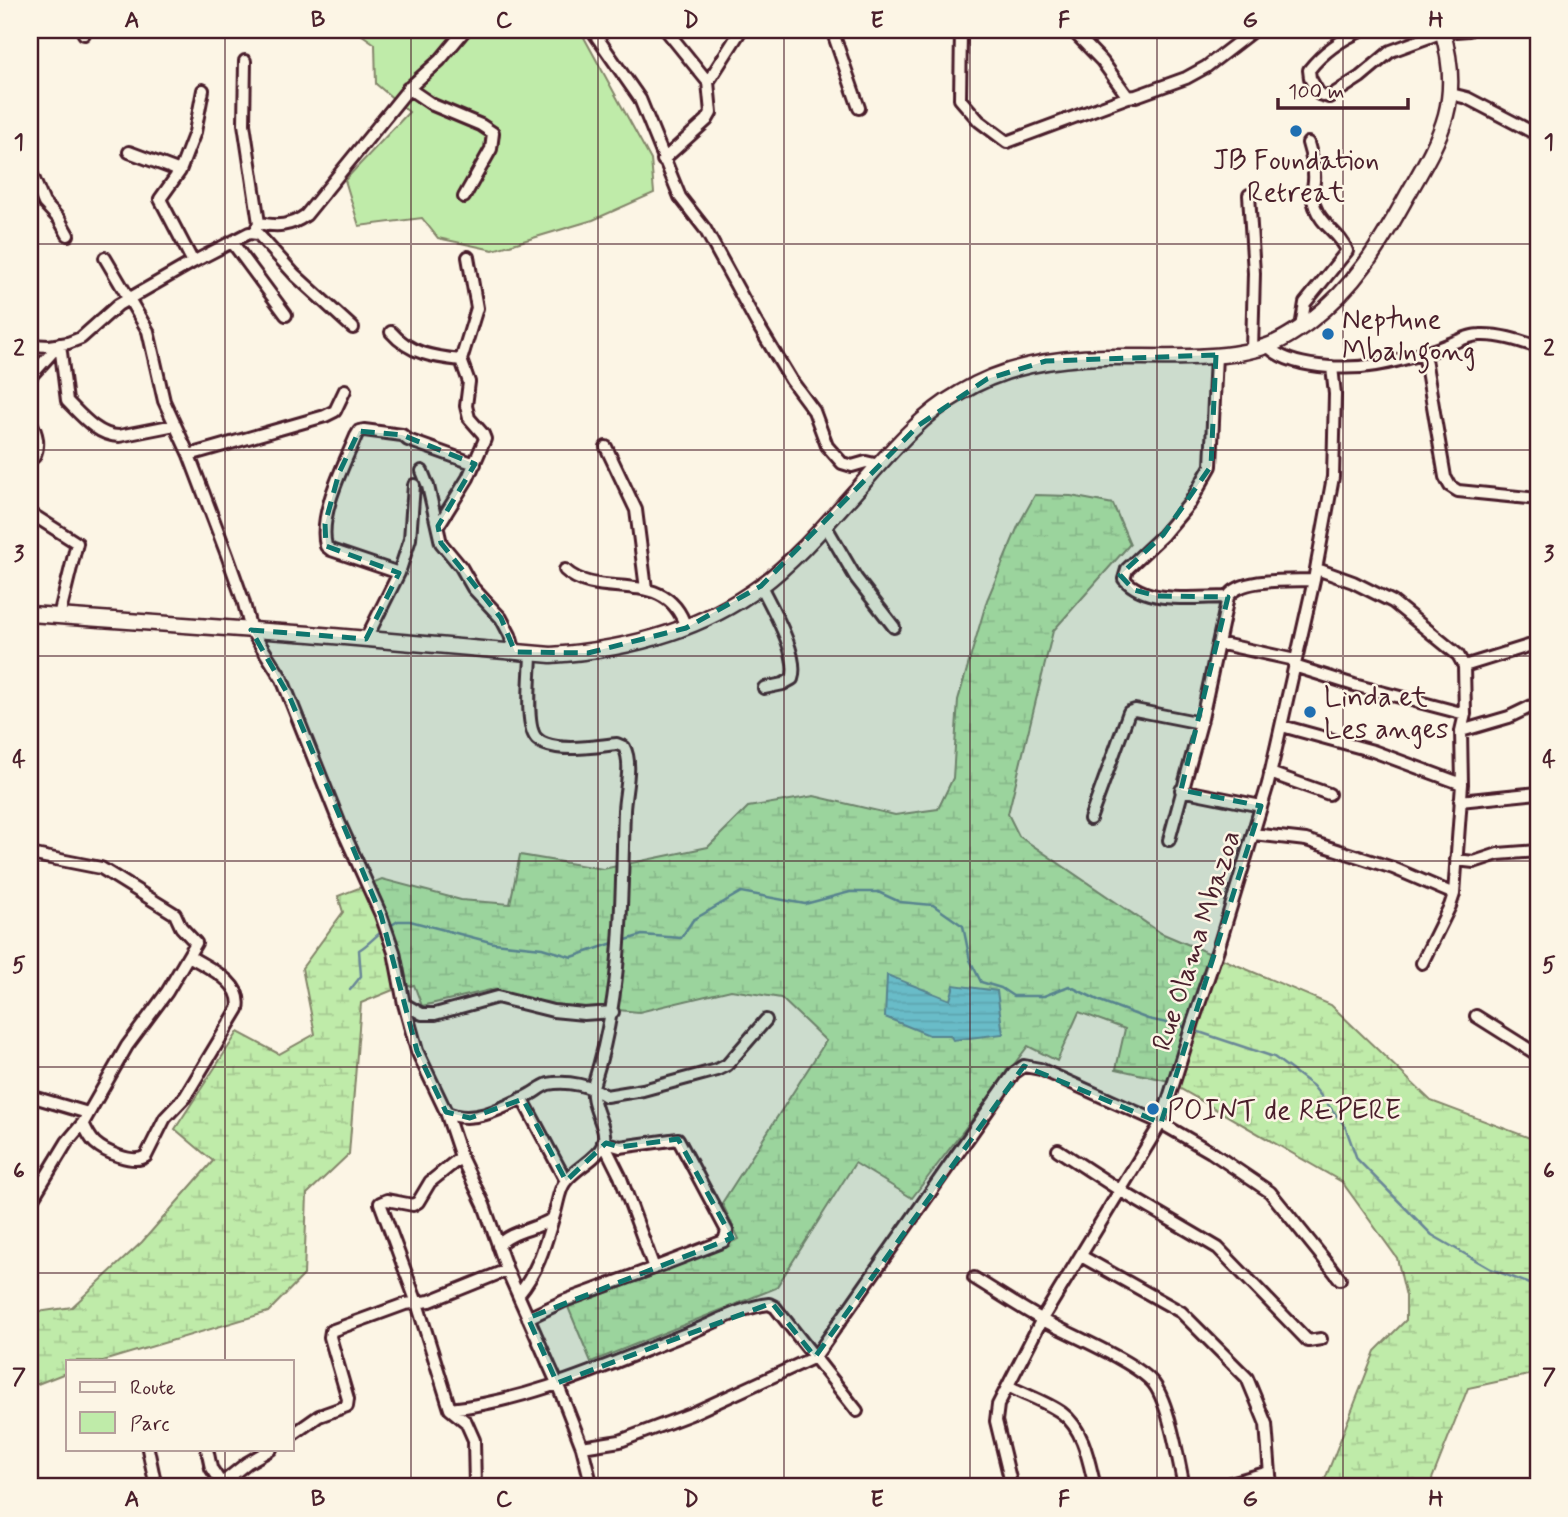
<svg xmlns="http://www.w3.org/2000/svg" width="1568" height="1517" font-family="Mynerve,sans-serif">
<defs>
<pattern id="wetland-marsh" width="20" height="14" patternUnits="userSpaceOnUse" patternTransform="scale(1.75)"><rect width="20" height="14" fill="#bfeba9"/><path d="M1 5h8M5 5V1M11 12h8M15 12V8" fill="none" stroke="#a6c992"/></pattern>
<pattern id="water-rules" width="6" height="5" patternUnits="userSpaceOnUse" patternTransform="scale(1.75)"><rect width="6" height="5" fill="#80cddf"/><path d="M0 2.5h6" fill="none" stroke="#70b0c0"/></pattern>
</defs>
<rect width="100%" height="100%" fill="#fcf5e5"/>
<filter id="ink" filterUnits="userSpaceOnUse"><feTurbulence type="fractalNoise" baseFrequency=".0143" numOctaves="2"/><feDisplacementMap in="SourceGraphic" scale="14" xChannelSelector="R" yChannelSelector="G"/><feConvolveMatrix kernelMatrix="1 2 1 2 8 2 1 2 1" color-interpolation-filters="sRGB"/></filter>
<g filter="url(#ink)">
<path fill="#bfeba9" stroke="#84856a" stroke-width="2" d="M355 30H580L651 160 654 193 593 220 493 250 438 238 422 218 359 226 345 180 409 112 376 84 375 44Z"/>
<path fill="url(#wetland-marsh)" stroke="#84856a" stroke-width="2" d="M1035 495 1071 496 1113 504 1130 544 1053 631 1008 814 1019 836 1161 933 1331 1005 1431 1101 1538 1141V1373L1468 1388 1432 1479 1434 1487H1322L1375 1351 1406 1320V1296L1397 1258 1342 1182 1165 1080 1116 1069 1125 1029 1079 1012 1057 1061 1028 1046 912 1198 855 1163 776 1288 591 1362 568 1307 649 1277 739 1239 722 1203 826 1041 781 998 731 990 639 1012 553 1004 490 990 422 1006 414 985 393 990 361 1003 349 1154 307 1194 304 1275 268 1312 103 1361H68V1372L30 1387V1313L72 1307 142 1242 213 1161 175 1129 238 1032 279 1054 315 1034 302 968 343 912 338 896 382 879 461 900 510 904 520 855 603 869 708 847 748 807 814 796 895 815 938 809 953 778 958 700 987 600 1019 524Z"/>
<path fill="url(#water-rules)" stroke="#6a8797" stroke-width="2" d="M887 975 950 1000 954 985 997 991 1003 1034 953 1040 950 1035H929L885 1017Z"/>
<g fill="none" stroke-linecap="round" stroke-linejoin="round">
<path stroke="#6a8797" stroke-width="2.5" d="M390 926 398 921H410L494 943 542 948 572 957 616 942
M623 941 642 935 681 938 693 920 741 892 805 904 850 892H878L900 902 933 905 963 926 970 960 981 982 1001 988 1013 996H1044L1069 986 1100 1001 1148 1019 1186 1027
M350 990 361 976 359 950C369 944 375 936 384 930
M1193 1030 1274 1057 1313 1086 1345 1126 1357 1159 1432 1235 1491 1269 1538 1287"/>
<g stroke="#4a1f2b" stroke-width="16">
<path id="minor" d="M82 30 84 34
M592 30 640 99 680 197 705 229 756 322 791 380 814 411 827 446 842 463 852 466 866 462 879 465
M832 30 859 108
M961 30 960 99 979 121 1007 142 1128 97
M1072 30 1102 61 1128 97 1136 96 1186 78 1206 67 1254 30
M1363 30C1342 39 1323 52 1309 70L1310 78 1319 94 1329 97 1360 77 1391 51 1443 32 1469 30
M245 61 244 124 259 223 257 227
M708 82 741 30
M408 88 433 105 481 125 493 133 491 149 464 197
M1451 94 1467 98 1538 135
M129 152 180 171
M663 160 707 120 711 113 708 82 666 30
M30 170 44 203 59 219 68 235
M1249 195 1254 273 1252 350
M259 223C277 227 291 226 306 215L409 88 440 60 465 30
M232 242 286 315
M105 258 148 331 164 401 189 455 227 555 243 600 251 630 282 679 339 822 381 915 394 952 404 1004 417 1051 446 1112 461 1157 484 1205 507 1270 557 1383 582 1447 592 1487
M193 262 249 233 258 234 295 275 353 328
M1301 327 1305 303 1347 251C1341 234 1321 225 1315 207 1311 197 1313 190 1314 181 1315 170 1311 153 1308 143
M391 332C410 354 434 357 461 360
M60 344 67 401C81 415 98 436 119 436L175 425
M30 345 49 346 68 343 81 338 118 305 193 262 160 199 180 171 195 132 203 90
M1268 346C1288 369 1348 370 1376 365 1396 362 1415 356 1434 350 1448 346 1466 335 1480 335 1500 334 1520 341 1538 347
M1424 353 1445 477 1450 486 1458 491 1538 499
M1216 355 1211 466 1190 503 1163 535 1127 569 1124 579C1147 605 1196 597 1228 597
M30 377 60 344
M30 421C37 433 40 444 34 457L30 459
M606 447 636 510 646 589
M189 455 325 416 335 411 345 390
M422 471 428 486 441 543 461 567 473 588 501 618 510 635 515 652
M30 513 77 543 59 616
M825 525 856 578 894 627
M438 526 468 478 485 439 483 434 469 418 466 406 469 382 461 360 477 308 468 257
M1317 569 1353 582 1393 602 1458 655 1464 666 1465 714 1461 731 1462 784 1454 894 1450 906 1422 963
M565 570C599 602 667 565 686 628
M399 573 331 550 326 546C318 514 344 465 356 436L359 431 364 430 402 435 408 440 475 464
M761 586C772 608 800 656 792 679L783 684 764 688
M366 639 399 573 410 539 414 485
M1218 643 1295 660
M1294 666 1354 685 1465 714
M1464 666 1538 643
M1282 726 1373 751 1462 784
M1461 731 1509 717 1538 703
M1270 773 1329 794
M1181 790 1261 806
M1460 801 1538 793
M1090 819 1129 712 1135 710 1201 723
M1253 834 1306 840 1393 868 1454 894
M1169 840 1201 723 1228 597C1240 577 1292 581 1314 580
M30 854 101 868 175 914 181 927 196 943 167 992 127 1046 83 1123 67 1142 30 1203
M1456 860 1474 862 1498 854 1538 851
M404 1004 422 1014H435L497 997 553 1011 584 1014 613 1012
M1476 1016 1538 1055
M30 1096 88 1113
M522 1098 566 1181
M446 1112C472 1126 505 1107 529 1095 535 1092 542 1086 548 1084 568 1080 591 1086 606 1096L643 1090 717 1070 727 1065 766 1020
M83 1123C86 1130 89 1137 95 1143 105 1152 134 1165 146 1156L165 1118 185 1097 238 1009C244 982 208 968 189 956
M678 1139 727 1231 724 1241 654 1268 620 1176 603 1142 620 1147Z
M1058 1150 1121 1191 1218 1248 1308 1341 1321 1339
M461 1157 430 1182 418 1202 413 1205 387 1200 380 1203 417 1303 450 1409 466 1422 474 1440 475 1487
M498 1246C510 1231 535 1230 552 1219
M1081 1256 1181 1312 1247 1378 1266 1424 1271 1487
M974 1278C997 1292 1019 1307 1043 1320 1070 1335 1137 1362 1154 1384 1169 1404 1179 1462 1184 1487
M519 1294C539 1270 546 1241 555 1212 558 1202 559 1190 565 1182 575 1168 596 1160 603 1145 610 1128 587 1104 594 1083 623 992 621 904 624 810 625 791 633 763 624 747L617 744C597 746 576 750 557 747 550 746 542 744 537 739 524 727 531 672 531 653
M528 1318 564 1301 654 1268
M1008 1386C1025 1395 1047 1402 1062 1413 1084 1429 1089 1463 1095 1487
M450 1409C534 1400 611 1363 689 1333 714 1323 742 1307 769 1304L775 1307 857 1411
M292 1435 319 1416 347 1406 348 1399 330 1337 331 1331 405 1304 430 1301 507 1270
M582 1447 620 1441 691 1414 815 1357 1014 1073 1024 1066 1040 1069 1161 1123 1211 1152 1270 1192 1340 1279
M148 1449 156 1487
M207 1449 211 1468 221 1483
M217 1487 247 1463 271 1449
M1012 1487 996 1421 998 1405 1042 1319 1161 1123 1193 1022 1219 946 1268 784 1314 580 1333 477 1335 394 1332 367
M1217 1487 1269 1472"/>
</g>
<g stroke="#4a1f2b" stroke-width="19">
<path id="major" d="M30 614 310 634 551 655C625 650 700 631 761 586 796 560 826 524 855 492 886 457 919 416 960 393 1004 366 1054 358 1105 357 1154 356 1221 362 1267 346 1282 341 1296 331 1309 322 1356 286 1380 245 1408 194 1442 135 1463 100 1442 30"/>
</g>
<use href="#minor" stroke="#fcf5e5" stroke-width="10"/>
<use href="#major" stroke="#fcf5e5" stroke-width="14"/>
</g>
</g>
<path fill="#0f766e" fill-opacity="0.2" stroke="#0f766e" stroke-width="5" stroke-dasharray="14 9" stroke-linejoin="round" d="M1216 355 1211 466 1163 535 1120 575 1134 590 1157 596 1228 597 1181 790 1261 806 1161 1123 1024 1066 815 1357 772 1303 557 1383 528 1318 732 1238 678 1139 620 1147 606 1143 566 1181 523 1099 470 1118 446 1112 417 1051 381 915 290 698 251 630 366 639 399 573 326 546 325 524 339 473 359 431 402 435 475 464 438 526 441 543 501 618 515 652 588 653 686 628 761 586 919 425 987 379 1046 361Z"/>
<path fill="none" stroke="#4a1f2b" stroke-width="2" stroke-opacity="0.55" d="M225 30V1361M411 30V1487M598 30V1487M784 30V1487M970 30V1487M1157 30V1487M1343 30V1487M30 244H1538M30 450H1538M30 656H1538M30 861H1538M30 1067H1538M30 1273H1538M225 1449V1487"/>
<g fill="#1f6fb2" stroke="#fcf5e5" stroke-width="2.5">
<circle cx="1296" cy="131" r="7"/>
<circle cx="1328" cy="334" r="7"/>
<circle cx="1310" cy="712" r="7"/>
<circle cx="1153" cy="1109" r="7"/>
</g>
<g text-anchor="middle" stroke-width="5" stroke-linejoin="round" paint-order="stroke">
<g font-size="28" fill="#4a1f2b" stroke="#fcf5e5" text-anchor="start">
<text x="1296" y="169" text-anchor="middle">JB Foundation<tspan x="1296" dy="32">Retreat</tspan></text>
<text x="1342" y="328">Neptune<tspan x="1342" dy="32">Mbalngong</tspan></text>
<text x="1324" y="706">Linda et<tspan x="1324" dy="32">Les anges</tspan></text>
<text x="1167" y="1119">POINT de REPERE</text>
</g>
<g font-size="28" fill="#4a1f2b" stroke="#fcf5e5">
<text transform="translate(1195 940) rotate(-72)" y="10">Rue Olama Mbazoa</text>
</g>
</g>
<rect width="1568" height="1517" fill="none" stroke="#fcf5e5" stroke-width="77"/>
<rect x="66" y="1360" width="228" height="91" fill="#fcf5e5" stroke="#b59f9b" stroke-width="2"/>
<rect x="80" y="1382" width="35" height="10" fill="#fcf5e5" stroke="#b59f9b" stroke-width="2"/>
<text x="130" y="1394" font-size="21" fill="#4a1f2b">Route</text>
<rect x="80" y="1412" width="35" height="21" fill="#bfeba9" stroke="#b59f9b" stroke-width="2"/>
<text x="130" y="1430" font-size="21" fill="#4a1f2b">Parc</text>
<path d="M1278 98v10h130v-10" fill="none" stroke="#4a1f2b" stroke-width="3.5"/>
<text x="1288" y="98" font-size="21" fill="#4a1f2b" stroke="#fcf5e5" stroke-width="5" paint-order="stroke">100 m</text>
<rect x="38" y="38" width="1492" height="1440" fill="none" stroke="#4a1f2b" stroke-width="2.5"/>
<g font-size="23" text-anchor="middle" font-weight="bold" fill="#4a1f2b">
<text x="132" y="27">A</text>
<text x="318" y="27">B</text>
<text x="504" y="27">C</text>
<text x="691" y="27">D</text>
<text x="877" y="27">E</text>
<text x="1064" y="27">F</text>
<text x="1250" y="27">G</text>
<text x="1436" y="27">H</text>
<text x="19" y="149">1</text>
<text x="1549" y="149">1</text>
<text x="19" y="355">2</text>
<text x="1549" y="355">2</text>
<text x="19" y="561">3</text>
<text x="1549" y="561">3</text>
<text x="19" y="766">4</text>
<text x="1549" y="766">4</text>
<text x="19" y="972">5</text>
<text x="1549" y="972">5</text>
<text x="19" y="1178">6</text>
<text x="1549" y="1178">6</text>
<text x="19" y="1384">7</text>
<text x="1549" y="1384">7</text>
<text x="132" y="1506">A</text>
<text x="318" y="1506">B</text>
<text x="504" y="1506">C</text>
<text x="691" y="1506">D</text>
<text x="877" y="1506">E</text>
<text x="1064" y="1506">F</text>
<text x="1250" y="1506">G</text>
<text x="1436" y="1506">H</text>
</g>
</svg>
